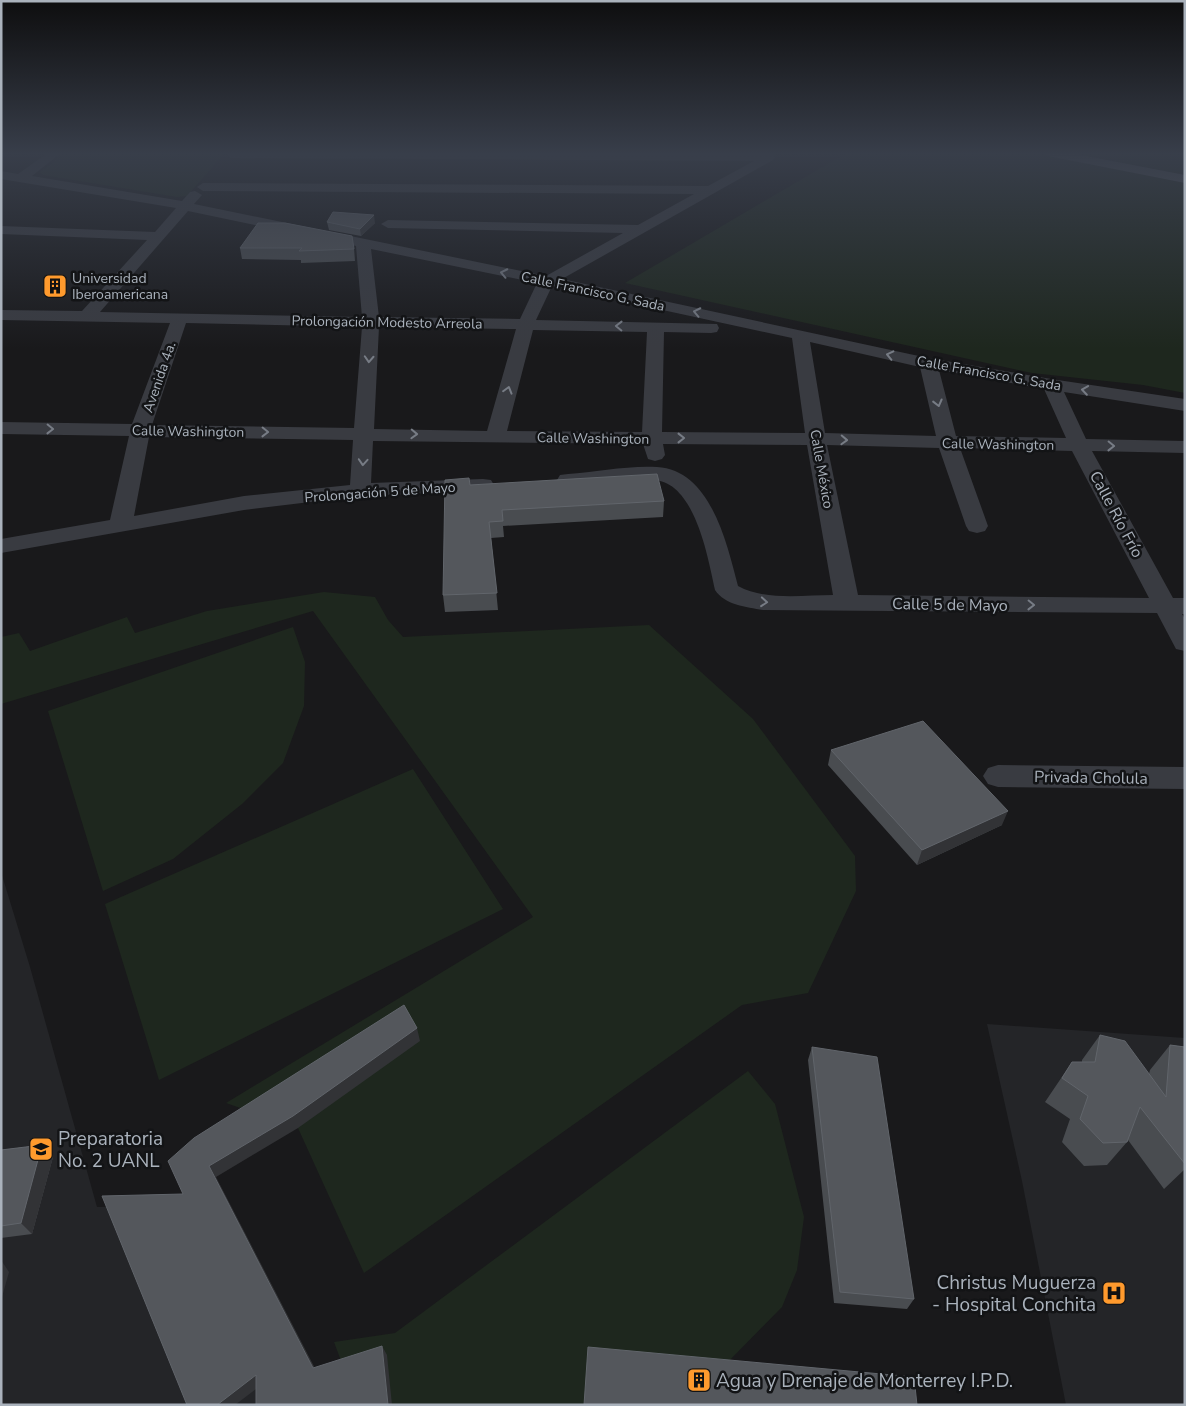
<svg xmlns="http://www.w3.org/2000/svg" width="1186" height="1406" font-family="'Nunito Sans',sans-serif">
<rect width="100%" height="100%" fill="#19191b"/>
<path fill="#242528" d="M1 872 30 967 97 1207 191 1205 263 1405H1Z
M987 1024 1185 1038V1405H1066L1022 1181Z"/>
<path fill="#1e271e" d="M66 152 225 153 187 196 177 197 43 175 40 172Z
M848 152H1032L1185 183V393L1143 385 1032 373 625 283Z
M1070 152H1185V175Z
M324 592 375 597 388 620 403 637 649 625 753 719 855 856 856 891 808 993 742 1005 364 1273 298 1128 226 1103 533 917 313 611 1 704V637L19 633 30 651 127 617 135 633 207 611Z
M293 627 305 662 304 706 283 763 242 804 173 859 103 891 48 711Z
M413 769 503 909 159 1080 105 904Z
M748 1071 775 1104 804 1217 797 1270 782 1307 719 1371 585 1405H392L344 1369 334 1342 395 1333Z"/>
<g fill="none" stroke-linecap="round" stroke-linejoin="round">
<path fill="#393b41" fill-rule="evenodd" d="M49 152H62L32 176 182 201 190 192 195 191 202 195 194 204 546 276 623 233 388 228 381 224 388 220 638 225 694 194 203 191 197 187 203 183 708 186 754 161 233 158 229 157 228 152 773 154 775 157 773 160 562 279 928 358 1051 379 1185 399V411L1064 392 1086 439 1185 441V453L1092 451 1173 598H1185V614H1182L1185 619V651L1176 649 1157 613 763 610C746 607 725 605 715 590 708 558 695 481 653 480 625 479 596 484 568 486L560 485 557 480 560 475 568 474C595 472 631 465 657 467 711 470 727 544 738 586 765 601 804 595 833 595L807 445 663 444 665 455 662 459 655 461 648 459 643 444 373 441 371 483 483 479 491 480 494 485 491 490 483 491 360 496 244 510 1 553V539L110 520 129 436 1 434V422L132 424 170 323 1 320V310L82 311 147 240 1 234V226L155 232 176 208 1 179V171L18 174ZM188 211 356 246 362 317 100 312ZM371 249 537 283 520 319 379 317ZM552 286 792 338 805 433 662 432 664 332 711 333 717 332 719 328 717 324 536 320ZM186 323 362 327 354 428 152 425ZM379 327 516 329 487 431 374 429ZM533 330 647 332 642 432 507 431ZM810 342 920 367 936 436 825 433ZM939 370 1044 389 1066 438 956 436ZM149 437 353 440 350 485 244 496 134 516ZM827 445 939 448 966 526 969 531 977 533 985 531 988 526 960 448 1072 451 1149 598 858 595Z
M998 765 1185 767V789L998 787 988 784 983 776 988 768Z"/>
<path fill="#555960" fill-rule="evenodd" d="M1042 152H1066L1185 175V183L1048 156Z"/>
</g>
<path fill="#494c50" d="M327 222 375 223 361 236 329 230Z
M240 248H354L355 261 301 263V260L242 259Z
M470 485 664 501 663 517 503 526 504 537 491 538 498 610 445 612 443 595Z
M831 750 1002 825 917 865 828 765Z
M1100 1035 1149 1074 1150 1070 1170 1045 1185 1047V1169L1164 1189 1128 1140 1127 1142 1107 1165 1084 1166 1062 1142 1070 1119 1045 1102 1072 1062H1082V1060Z
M812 1047 914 1299 907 1309 834 1303 808 1060Z
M42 1145 53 1157 32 1234 1 1238V1150Z"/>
<path fill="#323336" d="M374 215 375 223 361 236 360 229Z
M1008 811 1002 825 917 865 922 850Z
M417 1028 420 1041 298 1128 216 1177 319 1376 313 1368 209 1166Z
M42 1145 53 1157 32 1234 21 1223Z
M1 1260 9 1272 2 1297 1 1296Z
M382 1346 387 1355 392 1405H388Z
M256 1375 264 1383 235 1405H217Z"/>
<path fill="#54575c" stroke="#61656b" d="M333 212 374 215 360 229 327 222Z
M258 223H285L352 236 354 249 299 251 302 248H240Z
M657 474 664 501 502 510 503 521 489 522 497 593 443 595 445 480 469 478 470 485Z
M923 721 1008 811 922 850 831 750Z
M404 1005 417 1028 293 1116 209 1166 313 1368 382 1346 388 1405H256V1375L217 1405H187L102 1196 183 1194 168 1161 194 1138Z
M1100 1035 1125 1041 1166 1097 1170 1045 1185 1047V1164L1140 1107 1127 1142 1103 1143 1080 1119 1088 1096 1062 1078 1072 1062H1095Z
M812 1047 877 1057 914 1299 840 1292Z
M42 1145 21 1223 1 1226V1150Z
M588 1347 914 1377 917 1405H584Z"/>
<defs><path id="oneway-chevron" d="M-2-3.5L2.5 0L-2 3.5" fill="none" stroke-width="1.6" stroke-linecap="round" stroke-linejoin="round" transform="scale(1.25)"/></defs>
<g stroke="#777c85">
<use href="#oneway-chevron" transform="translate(504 273) rotate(-168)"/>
<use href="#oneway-chevron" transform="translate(697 312) rotate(-168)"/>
<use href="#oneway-chevron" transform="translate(619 326) rotate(-179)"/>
<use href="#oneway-chevron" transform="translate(890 355) rotate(-167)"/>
<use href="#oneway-chevron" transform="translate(369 359) rotate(93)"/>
<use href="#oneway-chevron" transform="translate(508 390) rotate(-74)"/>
<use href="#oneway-chevron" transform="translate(1085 390) rotate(-172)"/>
<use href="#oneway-chevron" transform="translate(938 403) rotate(76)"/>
<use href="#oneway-chevron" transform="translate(50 429) rotate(1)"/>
<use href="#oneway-chevron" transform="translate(265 432) rotate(1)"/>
<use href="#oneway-chevron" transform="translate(414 434) rotate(2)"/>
<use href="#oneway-chevron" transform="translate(681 438)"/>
<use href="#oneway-chevron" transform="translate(844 440) rotate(2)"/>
<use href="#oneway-chevron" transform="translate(1111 446) rotate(1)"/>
<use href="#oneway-chevron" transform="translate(363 462) rotate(94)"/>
<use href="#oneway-chevron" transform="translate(764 602) rotate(5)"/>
<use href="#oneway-chevron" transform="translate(1031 605) rotate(1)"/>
</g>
<linearGradient id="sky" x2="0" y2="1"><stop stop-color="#0e0e0f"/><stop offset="0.44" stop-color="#383e4a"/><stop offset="1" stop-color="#383e4a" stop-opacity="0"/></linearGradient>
<rect width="1186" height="349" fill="url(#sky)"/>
<defs>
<g id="building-square" transform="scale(1.25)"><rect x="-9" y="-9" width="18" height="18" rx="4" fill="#ff9a2d" stroke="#131416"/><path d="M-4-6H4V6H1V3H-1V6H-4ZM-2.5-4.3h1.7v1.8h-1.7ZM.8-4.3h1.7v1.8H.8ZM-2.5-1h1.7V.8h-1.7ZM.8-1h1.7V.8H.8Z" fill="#111"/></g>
<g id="school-square" transform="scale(1.25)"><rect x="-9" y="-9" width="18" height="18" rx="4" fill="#ff9a2d" stroke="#131416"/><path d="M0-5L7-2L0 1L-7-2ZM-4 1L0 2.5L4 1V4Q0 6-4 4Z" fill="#111"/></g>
<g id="hospital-square" transform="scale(1.25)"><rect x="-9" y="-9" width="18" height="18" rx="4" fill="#ff9a2d" stroke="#131416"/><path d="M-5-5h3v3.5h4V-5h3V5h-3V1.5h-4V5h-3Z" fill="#111"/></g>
</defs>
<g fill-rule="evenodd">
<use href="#building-square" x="55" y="286"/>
<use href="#school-square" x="41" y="1149"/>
<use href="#hospital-square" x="1114" y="1293"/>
<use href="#building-square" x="699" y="1380"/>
</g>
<g text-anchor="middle" stroke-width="5" stroke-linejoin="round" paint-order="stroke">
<g font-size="14" fill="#aab2bc" stroke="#131416" text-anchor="start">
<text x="72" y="283">Universidad<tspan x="72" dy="16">Iberoamericana</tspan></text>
</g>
<g font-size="14" fill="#aab2bc" stroke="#131416">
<text transform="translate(593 291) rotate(12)" y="5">Calle Francisco G. Sada</text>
<text transform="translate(387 322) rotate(1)" y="5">Prolongación Modesto Arreola</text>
<text transform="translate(989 373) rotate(10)" y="5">Calle Francisco G. Sada</text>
<text transform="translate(159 377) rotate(-71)" y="5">Avenida 4a.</text>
<text transform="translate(188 431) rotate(1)" y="5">Calle Washington</text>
<text transform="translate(593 438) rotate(1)" y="5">Calle Washington</text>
<text transform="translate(998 444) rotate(1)" y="5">Calle Washington</text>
<text transform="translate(822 469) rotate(80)" y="5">Calle México</text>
<text transform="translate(380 492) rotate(-4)" y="5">Prolongación 5 de Mayo</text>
</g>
<g font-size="16" fill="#aab2bc" stroke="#131416">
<text transform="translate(1117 514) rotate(62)" y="6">Calle Río Frío</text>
<text transform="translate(950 604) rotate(1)" y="6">Calle 5 de Mayo</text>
<text transform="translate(1091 777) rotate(1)" y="6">Privada Cholula</text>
</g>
<g font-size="19" fill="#aab2bc" stroke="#131416" text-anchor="start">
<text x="58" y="1145">Preparatoria<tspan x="58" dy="22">No. 2 UANL</tspan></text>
<text x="1096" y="1289" text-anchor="end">Christus Muguerza<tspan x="1096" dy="22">- Hospital Conchita</tspan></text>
<text x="716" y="1387">Agua y Drenaje de Monterrey I.P.D.</text>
</g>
</g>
<rect width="1186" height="1406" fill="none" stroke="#aab2bc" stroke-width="5"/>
</svg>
